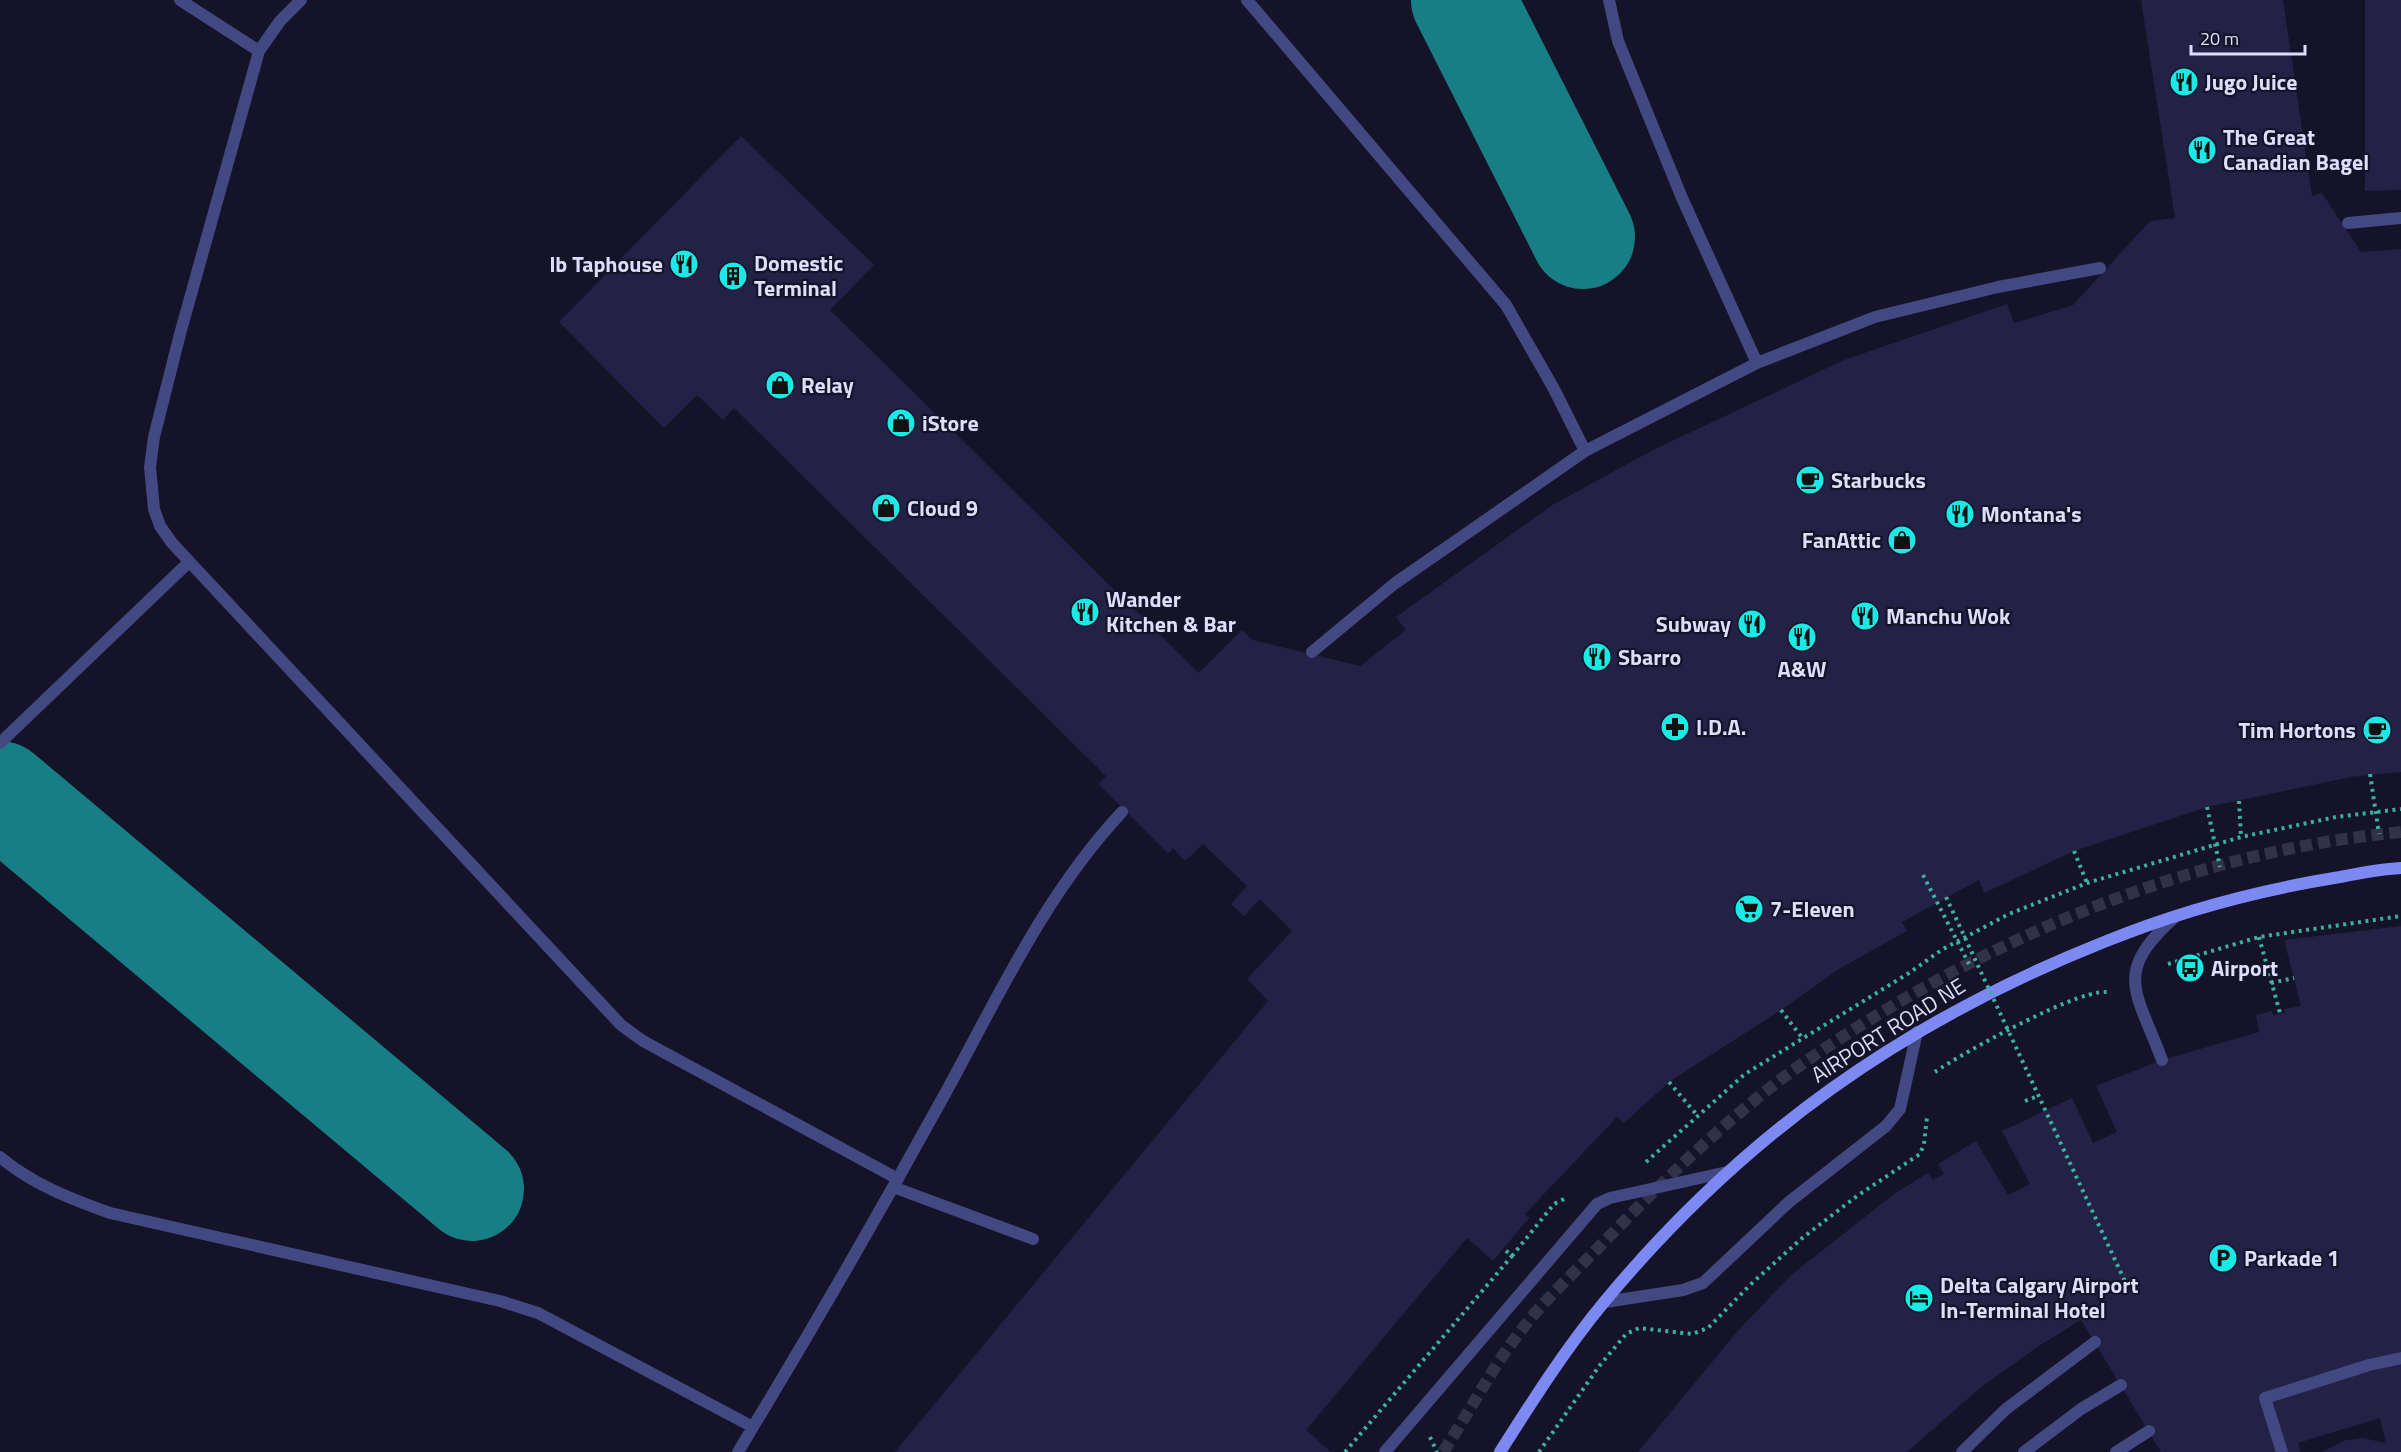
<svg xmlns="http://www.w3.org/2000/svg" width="2401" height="1452" font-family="'Titillium Web',sans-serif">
<rect width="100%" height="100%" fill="#141328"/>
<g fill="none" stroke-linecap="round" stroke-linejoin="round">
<path stroke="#187e86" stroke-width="104" d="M1463 0 1583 237
M0 793 472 1189"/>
</g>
<path fill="#242147" d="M2141 0H2283L2312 196 2322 193 2361 252 2401 249V772L2351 777 2207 807 2074 851 1984 893 1979 880 1902 922 1907 931 1839 969 1781 1010 1669 1082 1624 1123 1617 1117 1525 1214 1529 1218 1493 1261 1467 1238 1306 1430 1331 1452H895L1268 1001 1247 979 1292 931 1260 899 1244 916 1231 904 1247 886 1203 844 1185 861 1173 848 1168 853 1098 784 1106 776 734 408 723 420 697 395 664 428 559 322 741 136 874 265 830 310 1199 673 1242 630 1253 640 1360 666 1406 630 1396 617 1554 504 1655 449 1844 360 2007 304 2014 323 2073 305 2150 221 2175 218Z
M2365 0H2401V190L2365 191Z
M2401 926V1452H2322L2346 1440 2363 1438 2386 1443 2380 1418 2298 1443 2301 1452H2161L2081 1320 2037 1347 1980 1388 1907 1452H1638L1735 1334 1790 1276 1894 1194 1928 1173 1933 1180 1944 1174 1938 1164 1976 1141 2008 1195 2030 1184 2002 1131 2072 1098 2093 1143 2117 1132 2096 1086 2162 1060 2259 1032 2256 1015 2272 1011 2273 1015 2285 1013 2284 1009 2301 1006 2284 940Z"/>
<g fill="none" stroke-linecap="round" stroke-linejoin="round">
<path stroke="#323148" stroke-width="12" stroke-dasharray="12 6" stroke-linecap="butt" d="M1443 1452C1469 1413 1491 1369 1520 1332 1543 1301 1574 1273 1601 1245 1652 1192 1704 1141 1761 1095 1804 1060 1852 1030 1899 1002 2053 912 2223 849 2401 832"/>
<path stroke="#3cb09b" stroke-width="4" stroke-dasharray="3 4.5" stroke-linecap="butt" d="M2370 774 2379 834
M2239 801 2241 837
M2207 807 2220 867
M2074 851 2087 883
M1923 875 1969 964
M2259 937 2280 1013
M2168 964 2259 937 2401 916
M2271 983 2294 978
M1781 1010 1803 1039
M1935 1072C1959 1055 2089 982 2111 993
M1669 1082 1697 1115
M2025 1101 2038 1096
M1646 1162 1745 1074 1909 973 1943 949 2009 914 2087 883 2241 837 2336 817 2401 809
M1512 1256 1554 1204 1566 1198
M1430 1437 1437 1452
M1345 1452 1512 1256 1504 1249
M1539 1452 1600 1365 1626 1334 1639 1328 1692 1334 1708 1328 1750 1285 1801 1239 1857 1196 1920 1154 1924 1144 1927 1117"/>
<path stroke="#424882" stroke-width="12" d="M180 0 259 51
M301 0 280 21 259 51 180 334 154 437 150 467 154 509 160 526 172 543 621 1025 643 1041 898 1179
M1247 0 1506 305 1554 389 1585 451 1394 584 1312 652
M1609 0 1618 41 1682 198 1757 363
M2348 223 2401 218
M1585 451 1757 363 1875 317 1998 287 2100 268
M0 743 189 562
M2162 1060C2136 990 2112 973 2176 916
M0 1157C32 1184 71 1199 110 1213L500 1301 538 1313 753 1427C820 1316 884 1205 946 1092 999 995 1046 893 1122 812
M893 1187 1033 1239
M1605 1302 1683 1290 1703 1283 1789 1202 1886 1126 1900 1109 1917 1032
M738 1452 753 1427
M1385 1452 1597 1204 1610 1198 1727 1172
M1962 1452 2006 1409 2095 1342
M2024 1452 2081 1409 2121 1385
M2116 1452 2149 1431
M2282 1452 2265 1398 2369 1365 2401 1358"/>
<path stroke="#7d89f3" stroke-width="12" d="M1500 1452C1533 1400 1566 1348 1605 1301 1744 1134 1903 1022 2104 942 2180 911 2259 890 2340 877 2360 873 2381 869 2401 868"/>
<path stroke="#3cb09b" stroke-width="4" stroke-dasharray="3 4.5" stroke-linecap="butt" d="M1946 897 2129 1290"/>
</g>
<defs>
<g id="restaurant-disc" transform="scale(1.5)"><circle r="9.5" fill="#1be9e5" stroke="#141328"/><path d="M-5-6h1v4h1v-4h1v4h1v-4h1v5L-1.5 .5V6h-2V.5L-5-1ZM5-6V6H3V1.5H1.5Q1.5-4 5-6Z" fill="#111"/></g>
<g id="building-disc" transform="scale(1.5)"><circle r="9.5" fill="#1be9e5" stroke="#141328"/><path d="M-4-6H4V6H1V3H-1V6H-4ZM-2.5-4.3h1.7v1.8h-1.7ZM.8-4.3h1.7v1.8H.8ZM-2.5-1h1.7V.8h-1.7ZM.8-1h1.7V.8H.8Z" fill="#111"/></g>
<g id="shop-disc" transform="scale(1.5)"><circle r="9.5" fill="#1be9e5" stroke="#141328"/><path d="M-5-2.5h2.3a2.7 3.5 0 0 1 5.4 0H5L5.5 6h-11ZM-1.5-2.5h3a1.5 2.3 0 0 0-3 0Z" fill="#111"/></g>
<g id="cafe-disc" transform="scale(1.5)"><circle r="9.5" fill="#1be9e5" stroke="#141328"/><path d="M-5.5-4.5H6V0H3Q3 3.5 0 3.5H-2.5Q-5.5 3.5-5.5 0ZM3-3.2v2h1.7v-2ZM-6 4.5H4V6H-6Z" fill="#111"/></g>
<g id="pharmacy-disc" transform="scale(1.5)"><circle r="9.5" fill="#1be9e5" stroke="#141328"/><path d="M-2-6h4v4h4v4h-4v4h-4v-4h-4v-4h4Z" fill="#111"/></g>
<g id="supermarket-disc" transform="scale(1.5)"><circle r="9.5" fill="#1be9e5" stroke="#141328"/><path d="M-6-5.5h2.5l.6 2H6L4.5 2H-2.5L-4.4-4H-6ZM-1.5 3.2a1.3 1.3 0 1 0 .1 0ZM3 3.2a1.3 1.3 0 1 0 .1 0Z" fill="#111"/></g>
<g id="bus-disc" transform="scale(1.5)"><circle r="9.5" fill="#1be9e5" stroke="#141328"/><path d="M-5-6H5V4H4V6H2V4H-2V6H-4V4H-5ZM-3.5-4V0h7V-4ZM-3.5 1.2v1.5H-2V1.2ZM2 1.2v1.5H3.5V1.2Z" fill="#111"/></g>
<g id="parking-disc" transform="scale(1.5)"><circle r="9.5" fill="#1be9e5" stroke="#141328"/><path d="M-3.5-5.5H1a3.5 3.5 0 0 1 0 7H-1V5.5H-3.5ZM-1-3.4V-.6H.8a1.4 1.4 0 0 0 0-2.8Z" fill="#111"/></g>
<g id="hotel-disc" transform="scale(1.5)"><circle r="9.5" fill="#1be9e5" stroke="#141328"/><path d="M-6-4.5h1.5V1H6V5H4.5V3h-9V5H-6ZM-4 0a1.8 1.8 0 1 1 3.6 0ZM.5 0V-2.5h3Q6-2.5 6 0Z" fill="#111"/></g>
</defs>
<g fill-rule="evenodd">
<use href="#restaurant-disc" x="2184" y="82"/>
<use href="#restaurant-disc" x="2202" y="150"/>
<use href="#restaurant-disc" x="684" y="264"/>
<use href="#building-disc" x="733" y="276"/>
<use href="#shop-disc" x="780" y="385"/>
<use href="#shop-disc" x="901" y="423"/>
<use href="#cafe-disc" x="1810" y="480"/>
<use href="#shop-disc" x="886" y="508"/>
<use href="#restaurant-disc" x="1960" y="514"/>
<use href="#shop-disc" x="1902" y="540"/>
<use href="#restaurant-disc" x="1085" y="612"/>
<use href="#restaurant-disc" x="1865" y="616"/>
<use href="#restaurant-disc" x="1752" y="624"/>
<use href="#restaurant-disc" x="1802" y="637"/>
<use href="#restaurant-disc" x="1597" y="657"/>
<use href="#pharmacy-disc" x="1675" y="727"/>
<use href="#cafe-disc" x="2377" y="730"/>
<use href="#supermarket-disc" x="1749" y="909"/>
<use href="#bus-disc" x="2190" y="968"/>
<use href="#parking-disc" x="2223" y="1258"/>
<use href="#hotel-disc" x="1919" y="1298"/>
</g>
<g text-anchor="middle" stroke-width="4.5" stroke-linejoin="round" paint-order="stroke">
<g font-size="22" font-weight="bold" fill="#ddddfc" stroke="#141328" text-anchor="start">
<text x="2205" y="90">Jugo Juice</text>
<text x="2223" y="145">The Great<tspan x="2223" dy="25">Canadian Bagel</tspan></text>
<text x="754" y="271">Domestic<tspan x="754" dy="25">Terminal</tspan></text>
<text x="663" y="272" text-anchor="end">lb Taphouse</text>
<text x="801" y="393">Relay</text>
<text x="922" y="431">iStore</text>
<text x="1831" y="488">Starbucks</text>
<text x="907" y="516">Cloud 9</text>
<text x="1981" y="522">Montana's</text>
<text x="1881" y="548" text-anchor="end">FanAttic</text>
<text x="1106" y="607">Wander<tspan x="1106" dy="25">Kitchen &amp; Bar</tspan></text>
<text x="1886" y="624">Manchu Wok</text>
<text x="1731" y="632" text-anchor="end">Subway</text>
<text x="1618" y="665">Sbarro</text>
<text x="1802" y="677" text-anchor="middle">A&amp;W</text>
<text x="1696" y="735">I.D.A.</text>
<text x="2356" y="738" text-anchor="end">Tim Hortons</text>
<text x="1770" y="917">7-Eleven</text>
<text x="2211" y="976">Airport</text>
<text x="2244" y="1266">Parkade 1</text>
<text x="1940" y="1293">Delta Calgary Airport<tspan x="1940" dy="25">In-Terminal Hotel</tspan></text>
</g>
<g font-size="22" fill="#ddddfc" stroke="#141328">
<text transform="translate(1888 1030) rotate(-32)" y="8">AIRPORT ROAD NE</text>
</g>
</g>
<path d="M2191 45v9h114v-9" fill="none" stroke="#ddddfc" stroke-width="3"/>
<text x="2200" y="45" font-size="18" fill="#ddddfc" stroke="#141328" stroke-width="4.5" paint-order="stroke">20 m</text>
</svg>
